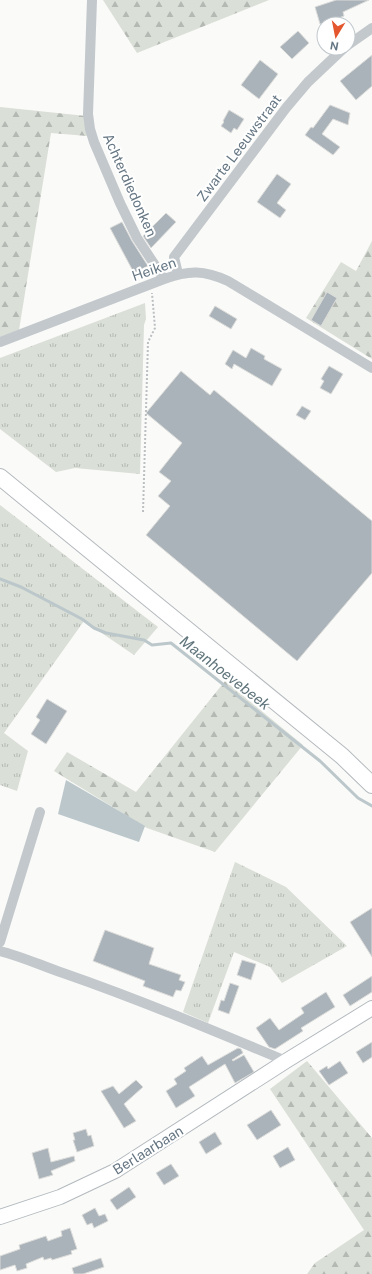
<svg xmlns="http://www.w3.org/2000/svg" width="372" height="1274" font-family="'Public Sans',sans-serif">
<defs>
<pattern id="grass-tufts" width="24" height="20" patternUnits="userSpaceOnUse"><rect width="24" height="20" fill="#dadfd7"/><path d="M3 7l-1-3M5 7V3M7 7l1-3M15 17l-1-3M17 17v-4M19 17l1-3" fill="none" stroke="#b4b9b4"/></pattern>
<pattern id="forest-firs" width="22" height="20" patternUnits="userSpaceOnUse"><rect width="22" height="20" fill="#dadfd7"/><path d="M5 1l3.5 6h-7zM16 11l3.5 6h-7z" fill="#b4b9b4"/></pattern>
</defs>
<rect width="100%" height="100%" fill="#fafaf8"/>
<path fill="url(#grass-tufts)" d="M145 303 146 319 144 325 140 474 75 468 56 472 0 429V358Z
M0 505 158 627 134 655 84 621 4 733 28 751 17 791 0 785Z
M235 862 286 887 347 946 282 983 270 967 234 952 208 1023 183 1012Z"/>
<path fill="url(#forest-firs)" d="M103 0H269L137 53Z
M0 107 86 116 87 136 51 133 19 330 0 337Z
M372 241V359L306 318 341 262 356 271Z
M225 681 303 745 215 852 147 828 54 771 67 752 136 792Z
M307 1061 372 1138V1274H307L315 1263 364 1230 270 1089Z"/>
<path fill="#bbc7cb" d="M66 780 145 826 139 842 58 814Z"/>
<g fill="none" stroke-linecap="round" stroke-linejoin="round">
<path stroke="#bbc7cb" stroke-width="3" d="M0 579 21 587 82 619 94 628 106 633 144 640 152 645 171 643 320 761 358 798 372 806"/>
</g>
<path fill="#aab3b9" stroke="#dcdcda" d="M336 0H369L343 12 344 16 333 20 334 24H320L315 7Z
M298 31 309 43 292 59 280 47Z
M372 55V86L356 100 340 81Z
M260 60 278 74 259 99 241 85Z
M330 105 350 113 348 125 333 119 322 134 340 147 333 155 305 135 311 127 313 128Z
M229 110 244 119 237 130 234 128 231 133 221 126 224 122 223 121Z
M277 174 291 184 277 203 286 210 280 218 257 202Z
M166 213 176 222 151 248 143 236Z
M122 222 132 241 148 266 134 273 110 228Z
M327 292 337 298 321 326 311 320Z
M215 306 237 319 231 329 209 316Z
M251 348 265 356 264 359 282 369 272 386 234 364 232 369 225 364 233 350 246 358Z
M329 366 343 374 331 394 320 388 324 381 321 379Z
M181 371 210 395 214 390 372 521V573L297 661 146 535 170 506 158 496 171 481 159 472 182 443 146 413Z
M302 406 311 411 305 420 296 415Z
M47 699 67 711 46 744 31 734 40 720 36 717Z
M372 908V957L350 922Z
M105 930 154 948 149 964 181 975 179 980 185 982 181 991 176 990 173 997 143 986 145 981 93 961Z
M242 960 256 964 251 980 237 975Z
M372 976V992L350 1006 343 995Z
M230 983 239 986 229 1014 218 1010 221 1000 224 1001Z
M326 992 335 1007 301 1028 303 1031 275 1049 269 1047 256 1028 270 1018 279 1030 304 1013 301 1008Z
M372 1042V1057L363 1063 356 1052Z
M238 1048 241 1049 243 1053 232 1060 233 1061 244 1055 254 1072 235 1083 225 1064 189 1087 195 1096 176 1108 166 1091 177 1084 174 1079 186 1071 184 1068 202 1056 208 1065Z
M340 1061 348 1073 329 1085 319 1071 327 1066 328 1069Z
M136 1080 143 1087 124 1104 136 1121 124 1128 101 1091 113 1086 119 1094Z
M271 1110 281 1125 257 1140 247 1125Z
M86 1129 88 1136 91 1135 94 1146 77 1152 73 1140H75L73 1133Z
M215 1132 222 1144 206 1154 199 1142Z
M288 1147 295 1160 280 1168 273 1156Z
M48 1148 51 1162 74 1156 75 1161 51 1171 53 1175 39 1179 32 1153Z
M171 1164 179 1176 164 1185 156 1173Z
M129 1187 136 1197 117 1210 110 1200Z
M95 1208 99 1216 105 1214 108 1221 94 1228 92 1223 87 1225 82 1215Z
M70 1228 77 1249 71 1251 72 1254 52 1260 51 1258 44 1260 43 1257 26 1264 27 1268 17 1271 15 1265 0 1270V1256L20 1249 19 1245 46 1236 48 1241 62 1236 61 1231Z
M101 1258 104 1267 83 1274H74L72 1268Z"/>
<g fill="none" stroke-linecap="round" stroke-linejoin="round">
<g stroke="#b3babf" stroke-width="16">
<path id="secondary" d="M0 1217 60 1197 115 1171 286 1061 372 1008"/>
</g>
<g stroke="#b5babe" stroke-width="18">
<path id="primary" d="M0 477 342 756 372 785"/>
</g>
<path stroke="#bbbfc2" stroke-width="2" stroke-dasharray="2 2" stroke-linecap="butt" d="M143 512 148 342 155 328 152 293"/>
<path stroke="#c3c8cc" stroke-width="10" d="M92 0 88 114 90 129 94 142 120 203 137 238 164 279
M348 45 372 28
M178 274 174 257 286 108 308 82 344 48
M0 342 164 279C189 270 204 270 228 281L372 368
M0 942 40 812
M0 951C21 956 42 966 63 973 138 999 212 1030 286 1061"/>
<use href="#secondary" stroke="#fff" stroke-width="14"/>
<use href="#primary" stroke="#fff" stroke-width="16"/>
</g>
<g text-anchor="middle" stroke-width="4" stroke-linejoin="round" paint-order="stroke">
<g font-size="14" fill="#657683" stroke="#fff">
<text transform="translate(239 148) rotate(-53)" y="5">Zwarte Leeuwstraat</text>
<text transform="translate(130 185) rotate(66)" y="5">Achterdiedonken</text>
<text transform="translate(154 269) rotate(-19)" y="5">Heiken</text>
<text transform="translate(148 1150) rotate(-32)" y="5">Berlaarbaan</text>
</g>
<g font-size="15" font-style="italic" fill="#60757c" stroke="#fff">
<text transform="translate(225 673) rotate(38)" y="5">Maanhoevebeek</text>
</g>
</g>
<g transform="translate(336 36) rotate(190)"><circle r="19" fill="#ffffff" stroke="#c1c8cd"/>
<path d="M0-3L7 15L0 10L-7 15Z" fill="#e4572e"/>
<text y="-6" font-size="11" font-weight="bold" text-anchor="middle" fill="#657683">N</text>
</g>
</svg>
